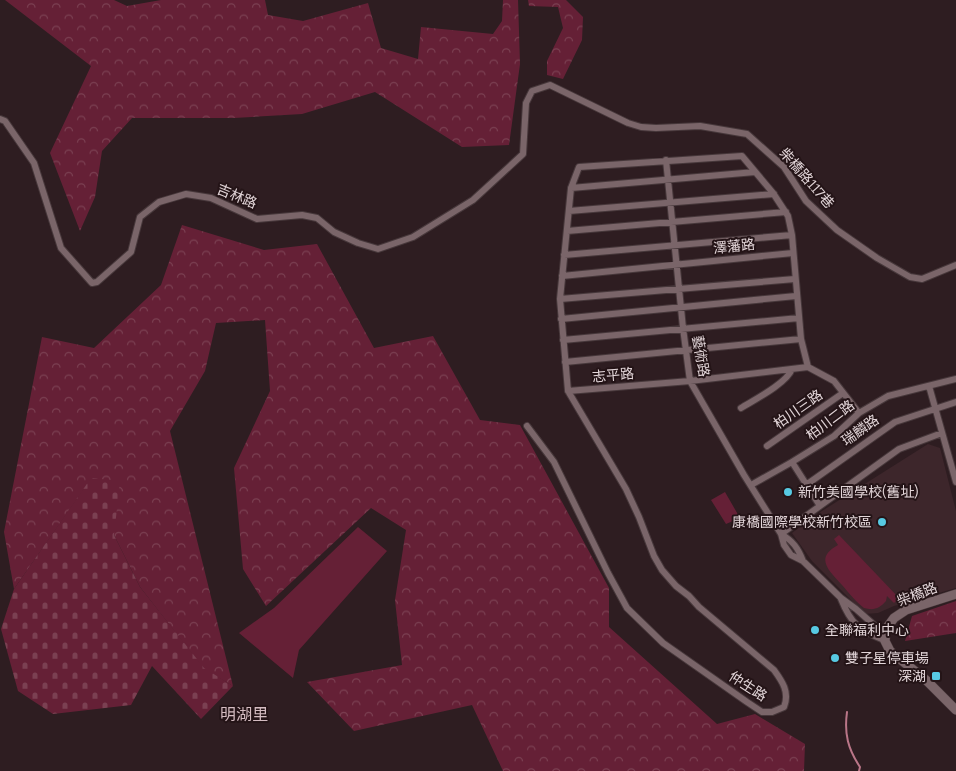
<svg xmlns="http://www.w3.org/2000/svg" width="956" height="771" font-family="Bitter,'Noto Sans TC',serif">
<defs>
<pattern id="forest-crowns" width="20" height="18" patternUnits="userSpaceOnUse" patternTransform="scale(1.25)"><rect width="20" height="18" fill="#652036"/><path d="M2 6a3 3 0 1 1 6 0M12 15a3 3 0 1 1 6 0" fill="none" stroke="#7b4052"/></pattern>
<pattern id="cemetery-stones" width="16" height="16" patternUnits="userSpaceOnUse" patternTransform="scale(1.25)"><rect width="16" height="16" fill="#652036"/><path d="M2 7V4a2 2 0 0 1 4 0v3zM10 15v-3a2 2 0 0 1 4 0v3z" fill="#7b4052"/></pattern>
</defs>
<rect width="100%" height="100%" fill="#2e1d21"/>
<path fill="#3d262b" d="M928 444 940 448 956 511V588L894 606 878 613 865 614 812 561 792 533 822 511Z"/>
<path fill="#652036" d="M725 492 740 518 726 524 711 500Z
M358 527 387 551 299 650 293 678 239 633 274 608Z
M839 535 899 598 894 603 887 596 886 601C880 608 874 611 864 608 856 602 849 593 842 585 829 571 814 558 838 545L834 539Z"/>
<path fill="url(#forest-crowns)" d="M5 0H114L127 6 161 0H265L268 15 303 21 368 3 381 48 418 59 421 27 493 34 502 21 503 0H518L520 64 509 145 462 147 375 92 302 114 234 118H132L102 151 95 197 80 231 50 153 91 66Z
M528 0H566L583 17 582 40 563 79 547 75V61L563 28 558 7 529 6Z
M182 225 264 250 317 244 374 348 433 336 480 420 520 425 609 588V627L717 724 755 714 805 744 804 771H503L472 705 354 731 307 682 402 665 395 600 406 530 371 508 266 606 243 569 234 468 270 391 265 320 216 323 205 371 170 431 233 686 204 669 140 587 114 535 91 479 14 589 4 532 42 337 94 348 161 285Z
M956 601V633L905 641 912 616Z"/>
<path fill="url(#cemetery-stones)" d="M91 478 120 481 114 535 140 587 204 668 233 686 201 719 152 666 131 705 53 714 18 691 1 629 14 589Z"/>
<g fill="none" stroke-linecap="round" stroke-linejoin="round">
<path stroke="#ba7688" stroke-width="2" d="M847 712C844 734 848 749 860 767L859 771"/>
<g stroke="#47383b" stroke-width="8">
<path id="street" d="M0 119 5 121 34 163 61 248 92 283 97 282 131 252 140 217 159 202 186 194 211 198 257 219 302 215 317 218 334 232 358 243 378 249 413 237 473 200 523 154 526 103 532 91 550 85 628 123 641 127 656 128 700 126 747 134 784 167 806 201 837 230 877 258 910 277 922 279 956 265
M742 156 773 193 788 216 792 235 801 339 808 367 690 381 568 391 560 299 571 188 579 167Z
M666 160 683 328 690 381 744 475 781 534 784 545 791 555 803 561 841 598 856 609 873 624 885 641
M571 188 755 172
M569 211 774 194
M567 231 786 212
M564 255 792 235
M562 276 793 253
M560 299 795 279
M561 319 796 296
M563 340 799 318
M565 362 801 339
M808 367 834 381 859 413
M929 386 956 482
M741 408C754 400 787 383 792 369
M527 426 554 462 608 573 627 608 663 643 747 702 762 712H772L784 707C790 692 782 681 774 670L699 607 689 596 676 586 662 570 654 556 639 517 626 489 568 391
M767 446 843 393
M792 462 820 506
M751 485 792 462 834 436 859 413 888 396 956 379
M806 485 895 422 956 402
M781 534 899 449 942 433
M781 534C793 541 798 548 803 561
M841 599C851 624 859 630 884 640"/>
</g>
<g stroke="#47383b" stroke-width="10">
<path id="secondary" d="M956 594 906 610 894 618 886 629 885 641 890 651 926 680 956 710"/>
</g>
<use href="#street" stroke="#7a6569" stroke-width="6"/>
<use href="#secondary" stroke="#7a6569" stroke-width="9"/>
</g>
<g fill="#57c9e2" stroke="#241417" stroke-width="2">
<circle cx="788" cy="492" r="5"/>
<circle cx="882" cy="522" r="5"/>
<circle cx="815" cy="630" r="5"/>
<circle cx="835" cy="658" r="5"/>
<rect x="931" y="671" width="10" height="10" rx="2.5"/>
</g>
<g text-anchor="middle" stroke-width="4" stroke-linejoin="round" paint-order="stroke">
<g font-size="14" fill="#e2d5d8" stroke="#241417">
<text transform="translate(807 178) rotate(49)" y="5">柴橋路117巷</text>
<text transform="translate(237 196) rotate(22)" y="5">吉林路</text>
<text transform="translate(734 246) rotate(-6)" y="5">澤藩路</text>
<text transform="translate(701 356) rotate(80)" y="5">藝術路</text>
<text transform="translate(613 375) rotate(-5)" y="5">志平路</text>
<text transform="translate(798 409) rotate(-35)" y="5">柏川三路</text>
<text transform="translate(830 420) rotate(-37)" y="5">柏川二路</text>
<text transform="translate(860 430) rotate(-35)" y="5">瑞麟路</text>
<text transform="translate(917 594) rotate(-21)" y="5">柴橋路</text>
<text transform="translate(748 686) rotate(33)" y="5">仲生路</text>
</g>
<g font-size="14" fill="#e2d5d8" stroke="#241417" text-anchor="start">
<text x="798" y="497">新竹美國學校(舊址)</text>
<text x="872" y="527" text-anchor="end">康橋國際學校新竹校區</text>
<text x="825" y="635">全聯福利中心</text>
<text x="845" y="663">雙子星停車場</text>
<text x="926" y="681" text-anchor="end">深湖</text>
</g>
<g font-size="16" fill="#d4bcc1" stroke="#241417">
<text x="244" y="720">明湖里</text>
</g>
</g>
</svg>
